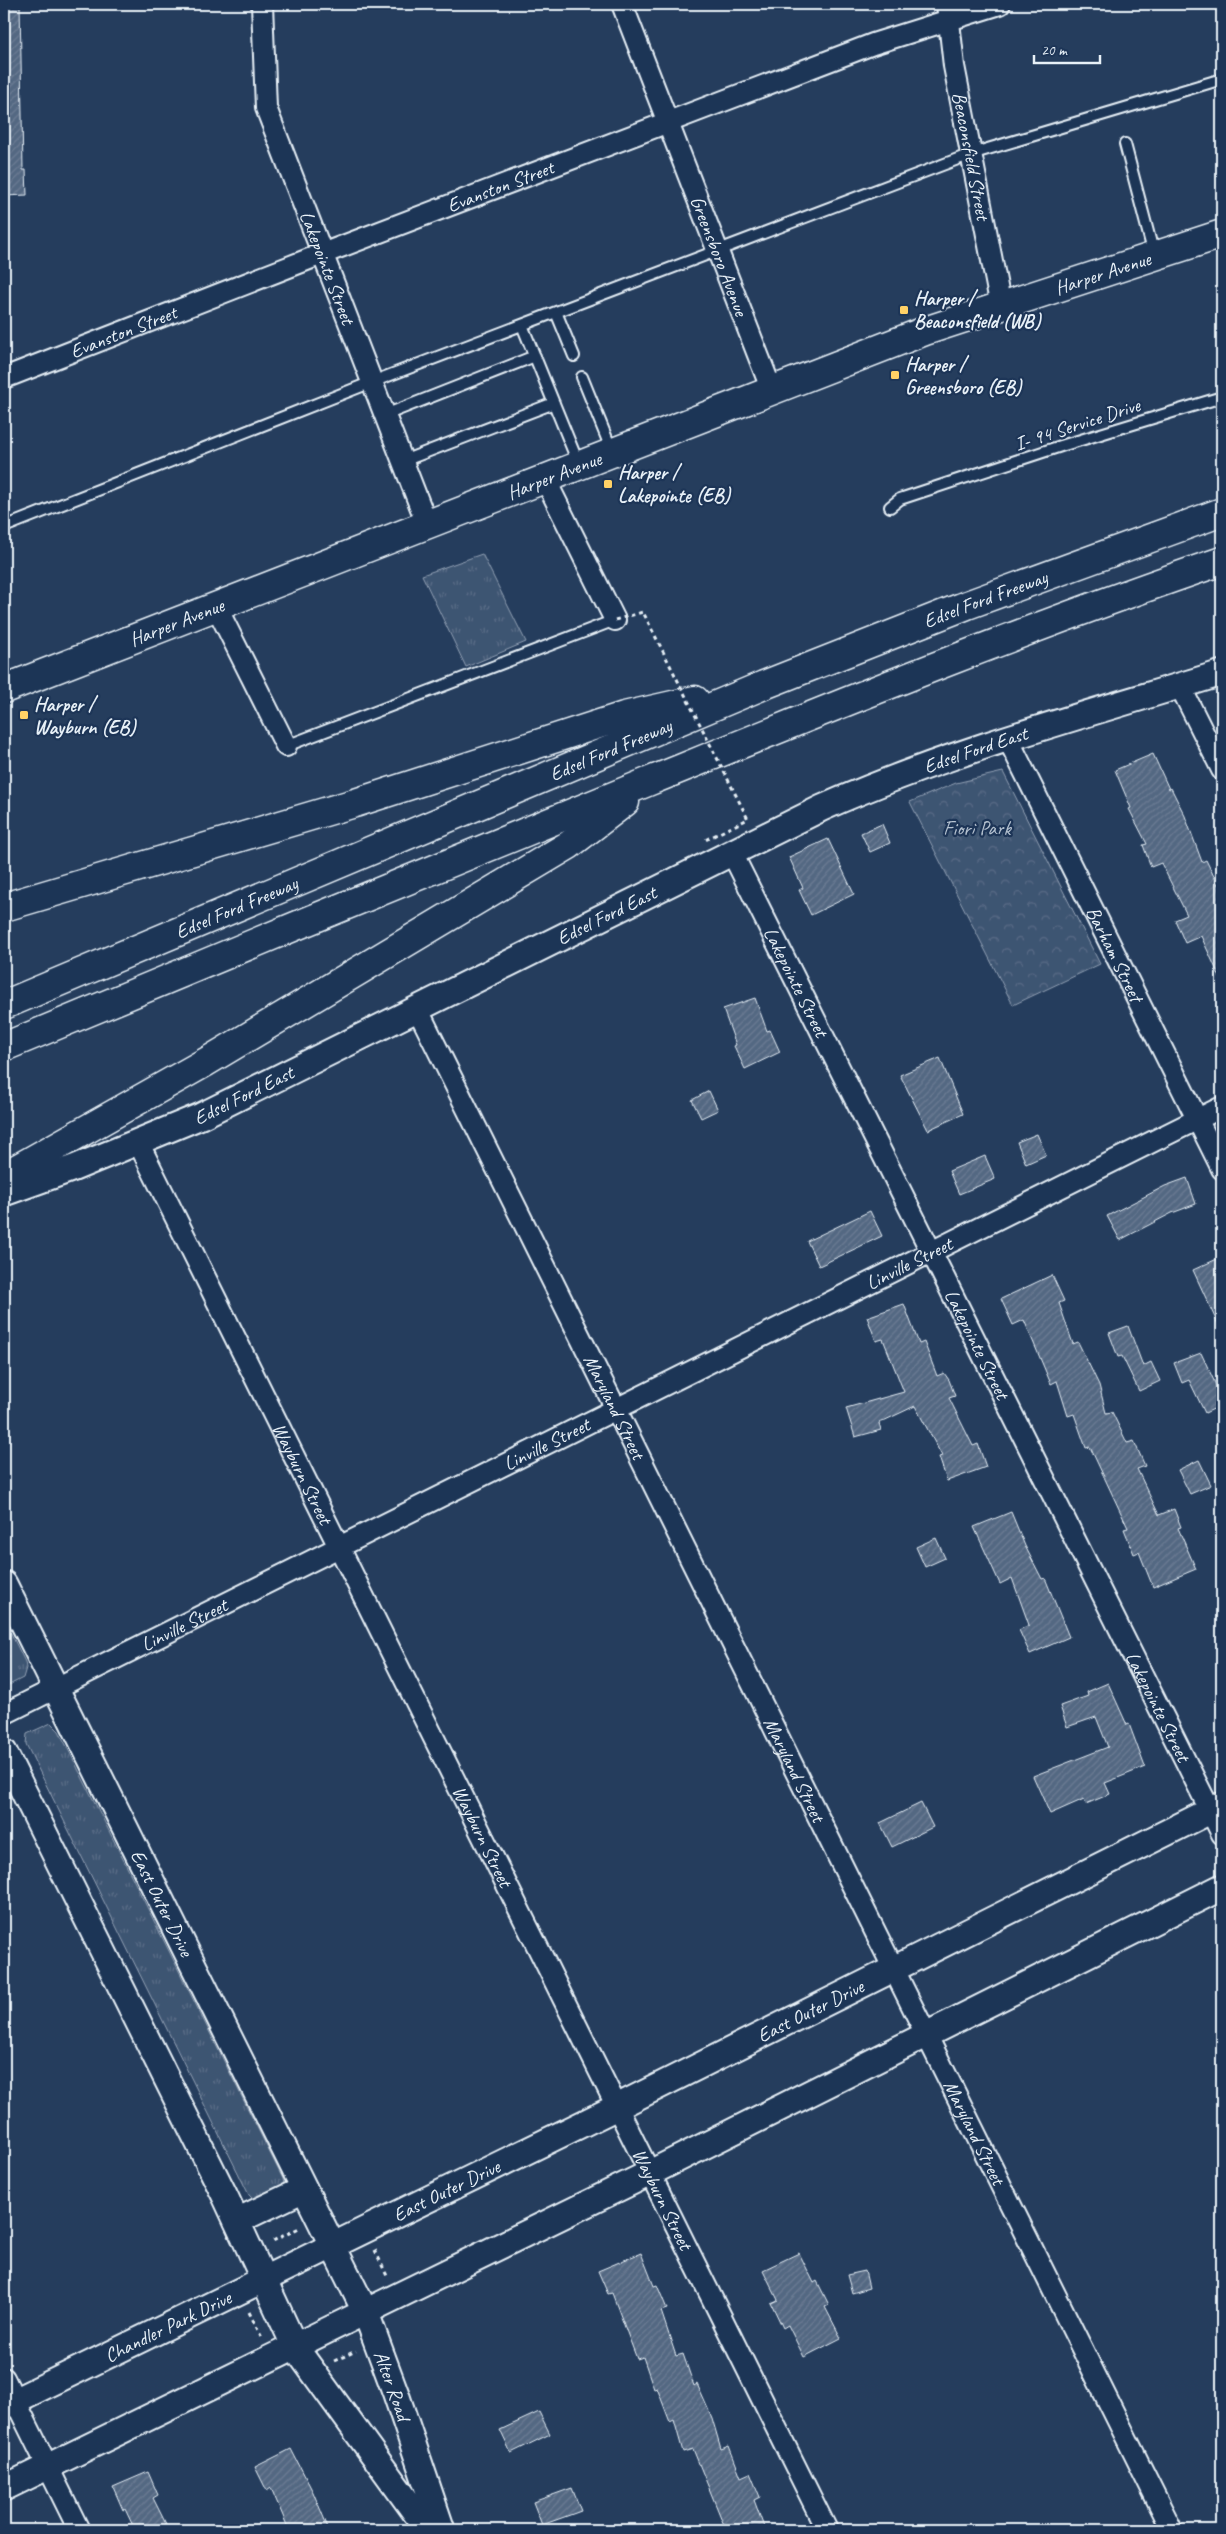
<svg xmlns="http://www.w3.org/2000/svg" width="1226" height="2534" font-family="Caveat,sans-serif">
<defs>
<pattern id="grass-tufts" width="24" height="20" patternUnits="userSpaceOnUse" patternTransform="scale(1.25)"><rect width="24" height="20" fill="#3e5472"/><path d="M3 7l-1-3M5 7V3M7 7l1-3M15 17l-1-3M17 17v-4M19 17l1-3" fill="none" stroke="#5a6d87"/></pattern>
<pattern id="park-crowns" width="20" height="18" patternUnits="userSpaceOnUse" patternTransform="scale(1.25)"><rect width="20" height="18" fill="#3e5472"/><path d="M2 6a3 3 0 1 1 6 0M12 15a3 3 0 1 1 6 0" fill="none" stroke="#5a6d87"/></pattern>
<pattern id="building-hatch" width="6" height="6" patternUnits="userSpaceOnUse" patternTransform="scale(1.25)"><rect width="6" height="6" fill="#536782"/><path d="M-1 1l2-2M0 6l6-6M5 7l2-2" fill="none" stroke="#6c7d94"/></pattern>
</defs>
<rect width="100%" height="100%" fill="#253d5d"/>
<filter id="ink" filterUnits="userSpaceOnUse"><feTurbulence type="fractalNoise" baseFrequency=".02" numOctaves="2"/><feDisplacementMap in="SourceGraphic" scale="10" xChannelSelector="R" yChannelSelector="G"/><feConvolveMatrix kernelMatrix="1 2 1 2 8 2 1 2 1" color-interpolation-filters="sRGB"/></filter>
<g filter="url(#ink)">
<path fill="url(#grass-tufts)" stroke="#93a2b5" d="M482 554 526 642 466 667 422 575Z
M4 1619 25 1662 26 1668 23 1678 7 1686 4 1685Z
M51 1723 59 1731 283 2179 284 2185 254 2200 249 2195 26 1744 27 1734Z"/>
<path fill="url(#park-crowns)" stroke="#93a2b5" d="M1003 772 1100 964 1013 1005 910 802 956 783Z"/>
<path fill="url(#building-hatch)" stroke="#e8f1f8" d="M4 4H20L23 170H26L27 195 4 196Z
M1153 754 1169 789 1171 788 1185 816 1202 862 1206 860 1222 893V982L1201 936 1185 943 1175 920 1187 915 1161 863 1151 867 1143 845 1147 844 1129 809 1131 808 1115 770Z
M882 824 890 843 870 852 861 833Z
M828 839 854 894 811 915 799 890 803 888 789 857Z
M755 998 767 1031 770 1030 780 1052 745 1069 734 1046 736 1045 723 1009Z
M940 1058 963 1114 928 1130 900 1075Z
M709 1091 718 1110 701 1118 692 1100Z
M1037 1134 1046 1155 1026 1164 1017 1142Z
M985 1156 995 1179 959 1194 949 1171Z
M1187 1178 1196 1204 1172 1213 1120 1240 1107 1216 1165 1186Z
M870 1211 882 1236 819 1266 807 1241Z
M1217 1259 1222 1270V1333L1193 1270Z
M1052 1275 1064 1301 1059 1303 1073 1344 1078 1342 1099 1385 1106 1413 1112 1412 1127 1443 1134 1441 1145 1466 1137 1469 1159 1515 1174 1509 1181 1527 1178 1528 1196 1569 1153 1587 1139 1552 1134 1554 1124 1529 1128 1528 1090 1447 1086 1448 1074 1414 1068 1416 1057 1381 1051 1384 1024 1320 1013 1325 1001 1299Z
M904 1304 919 1344 924 1342 937 1376 944 1373 949 1380 955 1396 949 1398 973 1446 978 1444 986 1467 947 1481 939 1457 942 1456 915 1406 879 1423 881 1430 855 1437 846 1408 904 1392 883 1339 876 1341 867 1317Z
M1128 1326 1143 1366 1151 1362 1160 1381 1139 1391 1122 1356 1118 1357 1109 1333Z
M1201 1353 1222 1398V1405L1205 1413 1189 1380 1182 1383 1174 1363Z
M1199 1460 1211 1485 1190 1494 1178 1470Z
M1011 1512 1025 1546 1042 1579 1045 1578 1069 1637 1030 1654 1019 1630 1029 1625 1012 1578 1000 1584 974 1527Z
M936 1538 945 1558 925 1567 916 1547Z
M1108 1683 1127 1725 1129 1724 1145 1767 1105 1783 1110 1794 1086 1804 1084 1799 1050 1814 1033 1776 1108 1747 1096 1717 1067 1727 1060 1706 1088 1696 1087 1692Z
M921 1803 933 1827 892 1847 880 1823Z
M641 2253 654 2286 657 2285 667 2309 661 2311 676 2356 683 2354 694 2386 697 2384 712 2418 721 2449 729 2446 741 2477 750 2473 760 2497 754 2500 765 2530H726L693 2449 683 2452 674 2420 670 2422 657 2388 654 2389 643 2357 637 2359 612 2293 608 2294 598 2271Z
M799 2253 814 2283 817 2281 829 2305 825 2307 841 2338 804 2357 788 2325 783 2328 771 2303 778 2300 763 2270Z
M865 2271 869 2288 852 2293 847 2275Z
M539 2412 550 2434 511 2453 500 2430Z
M291 2449 313 2492 329 2530H289L271 2488 267 2491 255 2467Z
M148 2472 158 2495 153 2498 169 2530H135L125 2509 123 2510 113 2487Z
M572 2488 581 2511 542 2525 533 2502Z"/>
<g fill="none" stroke-linecap="round" stroke-linejoin="round">
<g stroke="#e8f1f8" stroke-width="14">
<path id="service" d="M1125 144 1154 255
M556 312 574 356
M522 325 579 465
M582 377 612 451
M385 415 535 356
M403 461 554 403
M890 507 900 499 1061 446 1222 397
M4 527 372 382 971 154 1222 79
M286 746 615 620"/>
</g>
<g stroke="#e8f1f8" stroke-width="24">
<g id="minor">
<path id="s1" d="M262 4 266 108 427 524"/>
<path id="s2" d="M622 4 772 391"/>
<path id="s3" d="M947 4 954 66 1001 307"/>
<path id="s4" d="M4 378 322 254 873 44 1000 4"/>
<path d="M545 479 615 620"/>
<path d="M216 606 286 746"/>
<path d="M1180 686 1222 770"/>
<path id="s5" d="M1008 739 1222 1169"/>
<path id="s6" d="M732 853 1222 1834"/>
<path id="s7" d="M417 1008 1172 2530"/>
<path id="s8" d="M138 1142 827 2530"/>
<path id="s9" d="M4 1714 1222 1107"/>
<path d="M4 2378 79 2530"/>
</g>
</g>
<g stroke="#e8f1f8" stroke-width="29">
<g id="tertiary">
<path id="s10" d="M4 1193 74 1168 201 1116 822 808C950 751 1088 714 1222 673"/>
<path id="s11" d="M4 1584 366 2313 396 2394 442 2530"/>
<path d="M4 1752 225 2196 295 2347 428 2530"/>
<path d="M237 2221 304 2189"/>
<path id="s12" d="M4 2406 617 2107 1222 1805"/>
<path d="M4 2488 650 2173 1222 1887"/>
</g>
</g>
<g stroke="#e8f1f8" stroke-width="31">
<g id="secondary">
<path id="s13" d="M4 689 925 331 1222 234"/>
</g>
</g>
<g stroke="#e8f1f8" stroke-width="31">
<g id="motorway">
<path d="M4 907 355 803 624 716 695 700"/>
<path id="s14" d="M4 1005 764 685 967 605 1222 512"/>
<path d="M4 1047C219 957 434 869 650 781 840 704 1028 627 1222 561"/>
<path d="M4 1176 206 1062 569 845 625 802"/>
</g>
</g>
<path stroke="#e8f1f8" stroke-width="3" stroke-dasharray="4 4" stroke-linecap="butt" d="M273 2241 299 2228
M375 2250 387 2276
M249 2312 262 2338
M334 2361 356 2351"/>
<use href="#service" stroke="#1d3557" stroke-width="10"/>
<use href="#minor" stroke="#1d3557" stroke-width="20"/>
<use href="#tertiary" stroke="#1d3557" stroke-width="25"/>
<use href="#secondary" stroke="#1d3557" stroke-width="28"/>
<use href="#motorway" stroke="#1d3557" stroke-width="28"/>
<path stroke="#e8f1f8" stroke-width="3" stroke-dasharray="4 4" stroke-linecap="butt" d="M615 620 643 612 748 819 703 841"/>
</g>
</g>
<g fill="#ffd166" stroke="#1d3557" stroke-width="2">
<rect x="899" y="305" width="10" height="10" rx="2.5"/>
<rect x="890" y="370" width="10" height="10" rx="2.5"/>
<rect x="603" y="479" width="10" height="10" rx="2.5"/>
<rect x="19" y="710" width="10" height="10" rx="2.5"/>
</g>
<g text-anchor="middle" stroke-width="4.5" stroke-linejoin="round" paint-order="stroke">
<g font-size="20" fill="#e8f1f8" stroke="#1d3557">
<text dy="7" stroke="none"><textPath href="#s3" startOffset="154">Beaconsfield Street</textPath></text>
<text dy="7" stroke="none"><textPath href="#s4" startOffset="532">Evanston Street</textPath></text>
<text dy="7" stroke="none"><textPath href="#s2" startOffset="270">Greensboro Avenue</textPath></text>
<text dy="7" stroke="none"><textPath href="#s1" startOffset="275">Lakepointe Street</textPath></text>
<text dy="7" stroke="none"><textPath href="#s13" startOffset="1175">Harper Avenue</textPath></text>
<text dy="7" stroke="none"><textPath href="#s4" startOffset="128">Evanston Street</textPath></text>
<text transform="translate(1077 424) rotate(-18)" y="7">I- 94 Service Drive</text>
<text dy="7" stroke="none"><textPath href="#s13" startOffset="590">Harper Avenue</textPath></text>
<text dy="7" stroke="none"><textPath href="#s14" startOffset="1062">Edsel Ford Freeway</textPath></text>
<text dy="7" stroke="none"><textPath href="#s13" startOffset="185">Harper Avenue</textPath></text>
<text dy="7" stroke="none"><textPath href="#s14" startOffset="658">Edsel Ford Freeway</textPath></text>
<text dy="7" stroke="none"><textPath href="#s10" startOffset="1069">Edsel Ford East</textPath></text>
<text dy="7" stroke="none"><textPath href="#s14" startOffset="252">Edsel Ford Freeway</textPath></text>
<text dy="7" stroke="none"><textPath href="#s10" startOffset="664">Edsel Ford East</textPath></text>
<text dy="7" stroke="none"><textPath href="#s5" startOffset="240">Barham Street</textPath></text>
<text dy="7" stroke="none"><textPath href="#s6" startOffset="144">Lakepointe Street</textPath></text>
<text dy="7" stroke="none"><textPath href="#s10" startOffset="259">Edsel Ford East</textPath></text>
<text dy="7" stroke="none"><textPath href="#s9" startOffset="1011">Linville Street</textPath></text>
<text dy="7" stroke="none"><textPath href="#s6" startOffset="549">Lakepointe Street</textPath></text>
<text dy="7" stroke="none"><textPath href="#s7" startOffset="445">Maryland Street</textPath></text>
<text dy="7" stroke="none"><textPath href="#s9" startOffset="606">Linville Street</textPath></text>
<text dy="7" stroke="none"><textPath href="#s8" startOffset="370">Wayburn Street</textPath></text>
<text dy="7" stroke="none"><textPath href="#s9" startOffset="201">Linville Street</textPath></text>
<text dy="7" stroke="none"><textPath href="#s6" startOffset="954">Lakepointe Street</textPath></text>
<text dy="7" stroke="none"><textPath href="#s7" startOffset="850">Maryland Street</textPath></text>
<text dy="7" stroke="none"><textPath href="#s8" startOffset="775">Wayburn Street</textPath></text>
<text dy="7" stroke="none"><textPath href="#s11" startOffset="356">East Outer Drive</textPath></text>
<text dy="7" stroke="none"><textPath href="#s12" startOffset="898">East Outer Drive</textPath></text>
<text dy="7" stroke="none"><textPath href="#s7" startOffset="1255">Maryland Street</textPath></text>
<text dy="7" stroke="none"><textPath href="#s12" startOffset="492">East Outer Drive</textPath></text>
<text dy="7" stroke="none"><textPath href="#s8" startOffset="1180">Wayburn Street</textPath></text>
<text dy="7" stroke="none"><textPath href="#s12" startOffset="182">Chandler Park Drive</textPath></text>
<text dy="7" stroke="none"><textPath href="#s11" startOffset="891">Alter Road</textPath></text>
</g>
<g font-size="20" font-weight="bold" fill="#e8f1f8" stroke="#1d3557" text-anchor="start">
<text x="914" y="305">Harper /<tspan x="914" dy="23">Beaconsfield (WB)</tspan></text>
<text x="905" y="371">Harper /<tspan x="905" dy="23">Greensboro (EB)</tspan></text>
<text x="618" y="479">Harper /<tspan x="618" dy="23">Lakepointe (EB)</tspan></text>
<text x="34" y="711">Harper /<tspan x="34" dy="23">Wayburn (EB)</tspan></text>
</g>
<g font-size="20" fill="#b5c2d0" stroke="#1d3557">
<text x="977" y="835">Fiori Park</text>
</g>
</g>
<rect width="1226" height="2534" fill="none" stroke="#1d3557" stroke-width="20"/>
<rect x="10" y="10" width="1206" height="2514" fill="none" stroke="#e8f1f8" stroke-width="2" filter="url(#ink)"/>
<path d="M1034 55v8h66v-8" fill="none" stroke="#e8f1f8" stroke-width="2.5"/>
<text x="1041" y="55" font-size="15" fill="#e8f1f8" stroke="#1d3557" stroke-width="4" paint-order="stroke">20 m</text>
</svg>
